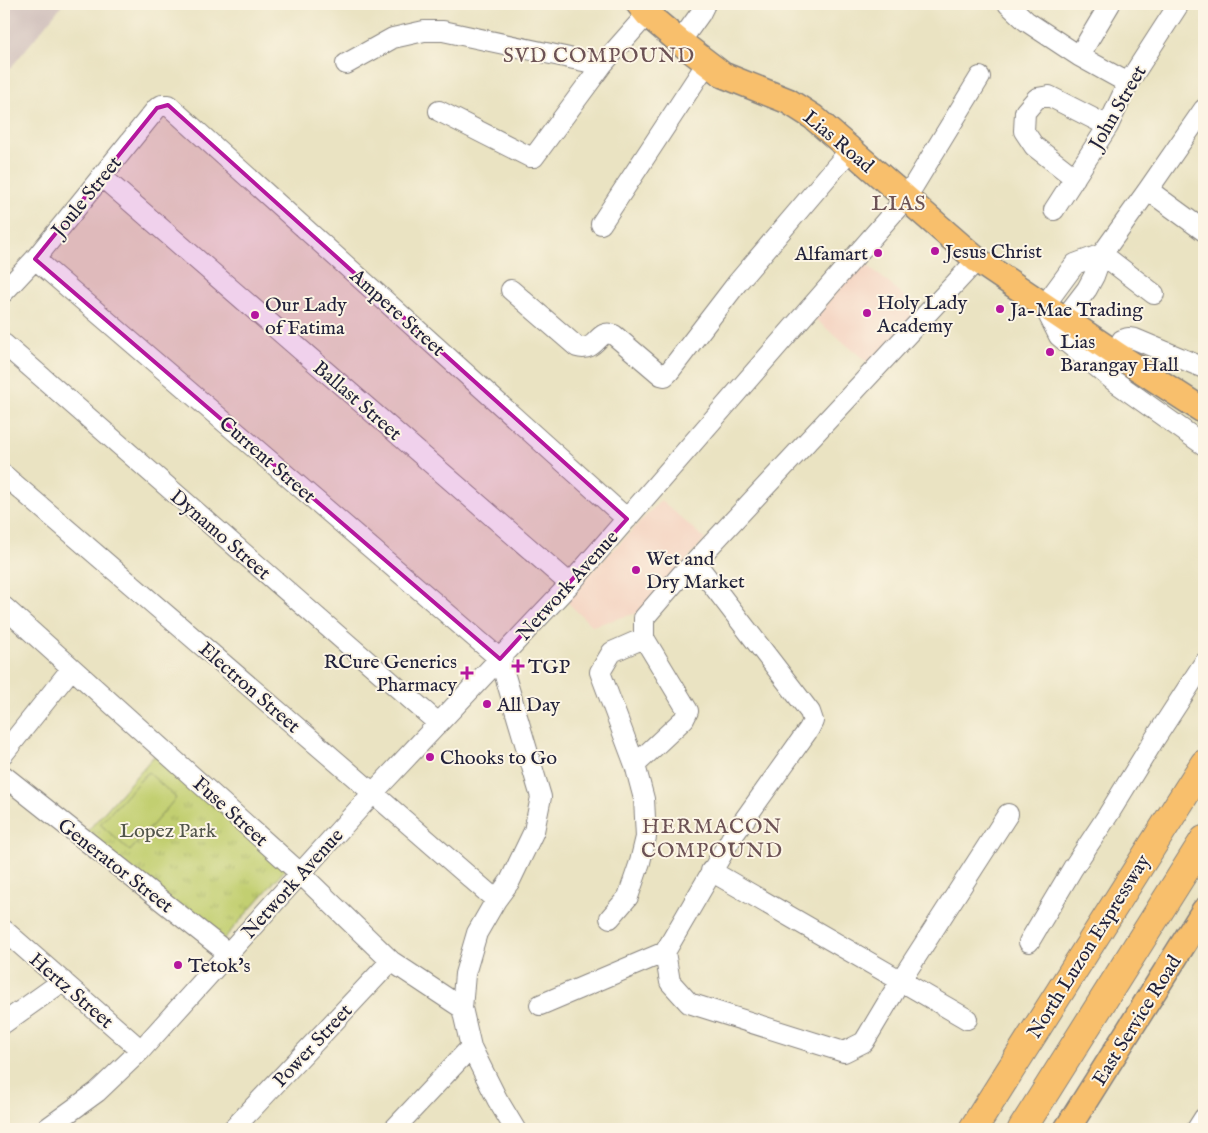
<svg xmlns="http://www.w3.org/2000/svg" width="1208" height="1133" font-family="'IM FELL English',serif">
<defs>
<pattern id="park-tufts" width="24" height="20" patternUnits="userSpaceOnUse" patternTransform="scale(1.25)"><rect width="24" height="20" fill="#c2cf71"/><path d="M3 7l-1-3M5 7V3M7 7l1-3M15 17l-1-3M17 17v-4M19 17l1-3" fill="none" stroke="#a6b163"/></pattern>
</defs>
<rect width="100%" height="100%" fill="#fcf5e5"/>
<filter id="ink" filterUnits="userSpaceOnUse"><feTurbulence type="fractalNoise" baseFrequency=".02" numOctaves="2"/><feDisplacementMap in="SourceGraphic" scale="10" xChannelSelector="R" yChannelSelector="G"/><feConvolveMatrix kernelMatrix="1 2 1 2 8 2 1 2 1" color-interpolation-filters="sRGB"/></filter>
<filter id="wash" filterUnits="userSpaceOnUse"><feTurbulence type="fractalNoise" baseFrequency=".0096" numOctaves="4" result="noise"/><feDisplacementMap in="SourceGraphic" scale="20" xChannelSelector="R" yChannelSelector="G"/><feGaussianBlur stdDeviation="1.12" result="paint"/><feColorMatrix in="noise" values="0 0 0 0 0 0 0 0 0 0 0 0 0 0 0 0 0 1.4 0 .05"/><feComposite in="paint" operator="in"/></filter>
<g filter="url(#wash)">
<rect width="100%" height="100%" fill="#eae3c2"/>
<path fill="#f4d3c1" d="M863 261 919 309 872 366 814 318Z
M661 500 705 539 641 612 592 626 565 600Z"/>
<path fill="#d0c0bc" d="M4 4H63L4 76Z"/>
<path fill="url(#park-tufts)" stroke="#727856" d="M161 748 290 864 222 941 84 835Z"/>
<path fill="#c2cf71" stroke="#727856" d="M148 772 176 798 130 851 100 824Z"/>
</g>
<g filter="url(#ink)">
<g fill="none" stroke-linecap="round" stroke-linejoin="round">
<g stroke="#86827e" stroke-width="22">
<path id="minor" d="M1008 4 1026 21 1079 56 1128 83
M680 42 700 14 705 4
M1079 56 1110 4
M346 64 393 38 424 31H443L602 65
M439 111 530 157H534L602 65 640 22 648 15
M101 176 570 584
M1075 178 1034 146 1024 131 1025 112 1037 98 1049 96 1108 126
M1148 190 1204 231
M1054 210 1108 126 1128 83 1179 4
M601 224 707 63
M1102 254 1075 264 1044 306 1059 336 1114 381 1204 445
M1102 254 1154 294
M35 259 500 659 541 797 534 831 510 881 496 900 477 933 465 974 462 1008 471 1047 497 1099 515 1129
M977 260 695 562 810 712 813 721 809 729 732 837 665 952 670 982 689 1003 844 1052 864 1042 901 980 1008 814
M511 290 577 347C598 353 597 327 614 335L661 375 665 376 669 372 738 282 851 149
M4 292 35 259 157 108 162 105H168L627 519
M1064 319 1087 289 1094 276 1102 254 1148 190 1204 109
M4 344 438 723
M1116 354 1122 340 1128 338 1135 339 1204 368
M4 475 373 793 496 900
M4 607 301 874 391 961 462 1008
M4 753 72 668
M635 765 684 719 688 711 644 638V618L682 574 695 562
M4 776 229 954
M711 871 967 1019
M610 918 628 897 640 862 646 837 644 799 635 765 600 672 612 652 644 638
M4 930 141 1050
M1029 942 1073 868 1108 815 1154 740 1204 663
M540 1005 665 952
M4 1023 63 981
M46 1129 97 1092 141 1050 373 793 570 584 906 198 980 77
M233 1129 391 961
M394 1129 471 1047
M1197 1129 1204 1118"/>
</g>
<g stroke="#86827e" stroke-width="28">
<path id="major" d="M639 4 648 15 680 42 723 75 788 101 813 117 977 260 1116 354 1204 411
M1067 1129 1204 911"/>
</g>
<g stroke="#86827e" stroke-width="30">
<path id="highway" d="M973 1129 1204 764
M1022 1129 1204 840"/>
</g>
<use href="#minor" stroke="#fff" stroke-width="20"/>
<use href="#major" stroke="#f8bf6c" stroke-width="25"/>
<use href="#highway" stroke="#f8bf6c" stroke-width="28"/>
</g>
</g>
<path fill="#b5179e" fill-opacity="0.2" stroke="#b5179e" stroke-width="4" stroke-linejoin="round" d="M168 105 627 519 500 659 35 259 157 108Z"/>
<g fill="#b5179e" stroke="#fcf5e5" stroke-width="2">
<circle cx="935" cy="251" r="5"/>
<circle cx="878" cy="253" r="5"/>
<circle cx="1000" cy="309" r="5"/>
<circle cx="867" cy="313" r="5"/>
<circle cx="255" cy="315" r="5"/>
<circle cx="1050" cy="352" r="5"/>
<circle cx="636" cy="570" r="5"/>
<path d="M515.5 658.5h5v5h5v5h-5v5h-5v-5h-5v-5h5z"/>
<path d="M464.5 665.5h5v5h5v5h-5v5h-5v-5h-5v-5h5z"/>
<circle cx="487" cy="704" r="5"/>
<circle cx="430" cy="757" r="5"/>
<circle cx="178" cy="965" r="5"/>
</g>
<g text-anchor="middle" stroke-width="4" stroke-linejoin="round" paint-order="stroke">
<g font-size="20" fill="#22223b" stroke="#fcf5e5">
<text transform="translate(1117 107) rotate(-60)" y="7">John Street</text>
<text transform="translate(839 141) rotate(40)" y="7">Lias Road</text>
<text transform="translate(86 196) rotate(-51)" y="7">Joule Street</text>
<text transform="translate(398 312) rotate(42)" y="7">Ampere Street</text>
<text transform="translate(358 400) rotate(41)" y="7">Ballast Street</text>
<text transform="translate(268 459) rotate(41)" y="7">Current Street</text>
<text transform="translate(221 534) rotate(41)" y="7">Dynamo Street</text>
<text transform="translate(567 585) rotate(-48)" y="7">Network Avenue</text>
<text transform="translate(250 687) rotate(41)" y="7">Electron Street</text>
<text transform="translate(231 811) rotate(42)" y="7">Fuse Street</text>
<text transform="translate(116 865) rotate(38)" y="7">Generator Street</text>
<text transform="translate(292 883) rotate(-48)" y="7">Network Avenue</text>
<text transform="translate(1088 946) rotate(-58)" y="7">North Luzon Expressway</text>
<text transform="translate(72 990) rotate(41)" y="7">Hertz Street</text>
<text transform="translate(1136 1020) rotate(-58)" y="7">East Service Road</text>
<text transform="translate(312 1045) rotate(-47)" y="7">Power Street</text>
</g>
<g font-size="20" fill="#22223b" stroke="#fcf5e5" text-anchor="start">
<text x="945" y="258">Jesus Christ</text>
<text x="868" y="260" text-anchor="end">Alfamart</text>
<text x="877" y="309">Holy Lady<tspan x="877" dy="23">Academy</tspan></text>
<text x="265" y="311">Our Lady<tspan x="265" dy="23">of Fatima</tspan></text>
<text x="1010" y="316">Ja-Mae Trading</text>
<text x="1060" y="348">Lias<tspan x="1060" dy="23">Barangay Hall</tspan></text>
<text x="646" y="565">Wet and<tspan x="646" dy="23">Dry Market</tspan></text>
<text x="457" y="668" text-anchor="end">RCure Generics<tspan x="457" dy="23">Pharmacy</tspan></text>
<text x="528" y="673">TGP</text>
<text x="497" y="711">All Day</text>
<text x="440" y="764">Chooks to Go</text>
<text x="188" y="972">Tetok's</text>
</g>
<g font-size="20" fill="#52564b" stroke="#fcf5e5">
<text x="168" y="837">Lopez Park</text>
</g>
<g font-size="21" letter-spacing="1" fill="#6c5255" stroke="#fcf5e5">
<text x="599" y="62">SVD COMPOUND</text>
<text x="712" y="833">HERMACON<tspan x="712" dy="24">COMPOUND</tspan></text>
</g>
<g font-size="22" letter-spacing="1" fill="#6c5255" stroke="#fcf5e5">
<text x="899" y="210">LIAS</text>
</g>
</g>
<rect width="1208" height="1133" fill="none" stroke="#fcf5e5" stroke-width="20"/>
</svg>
